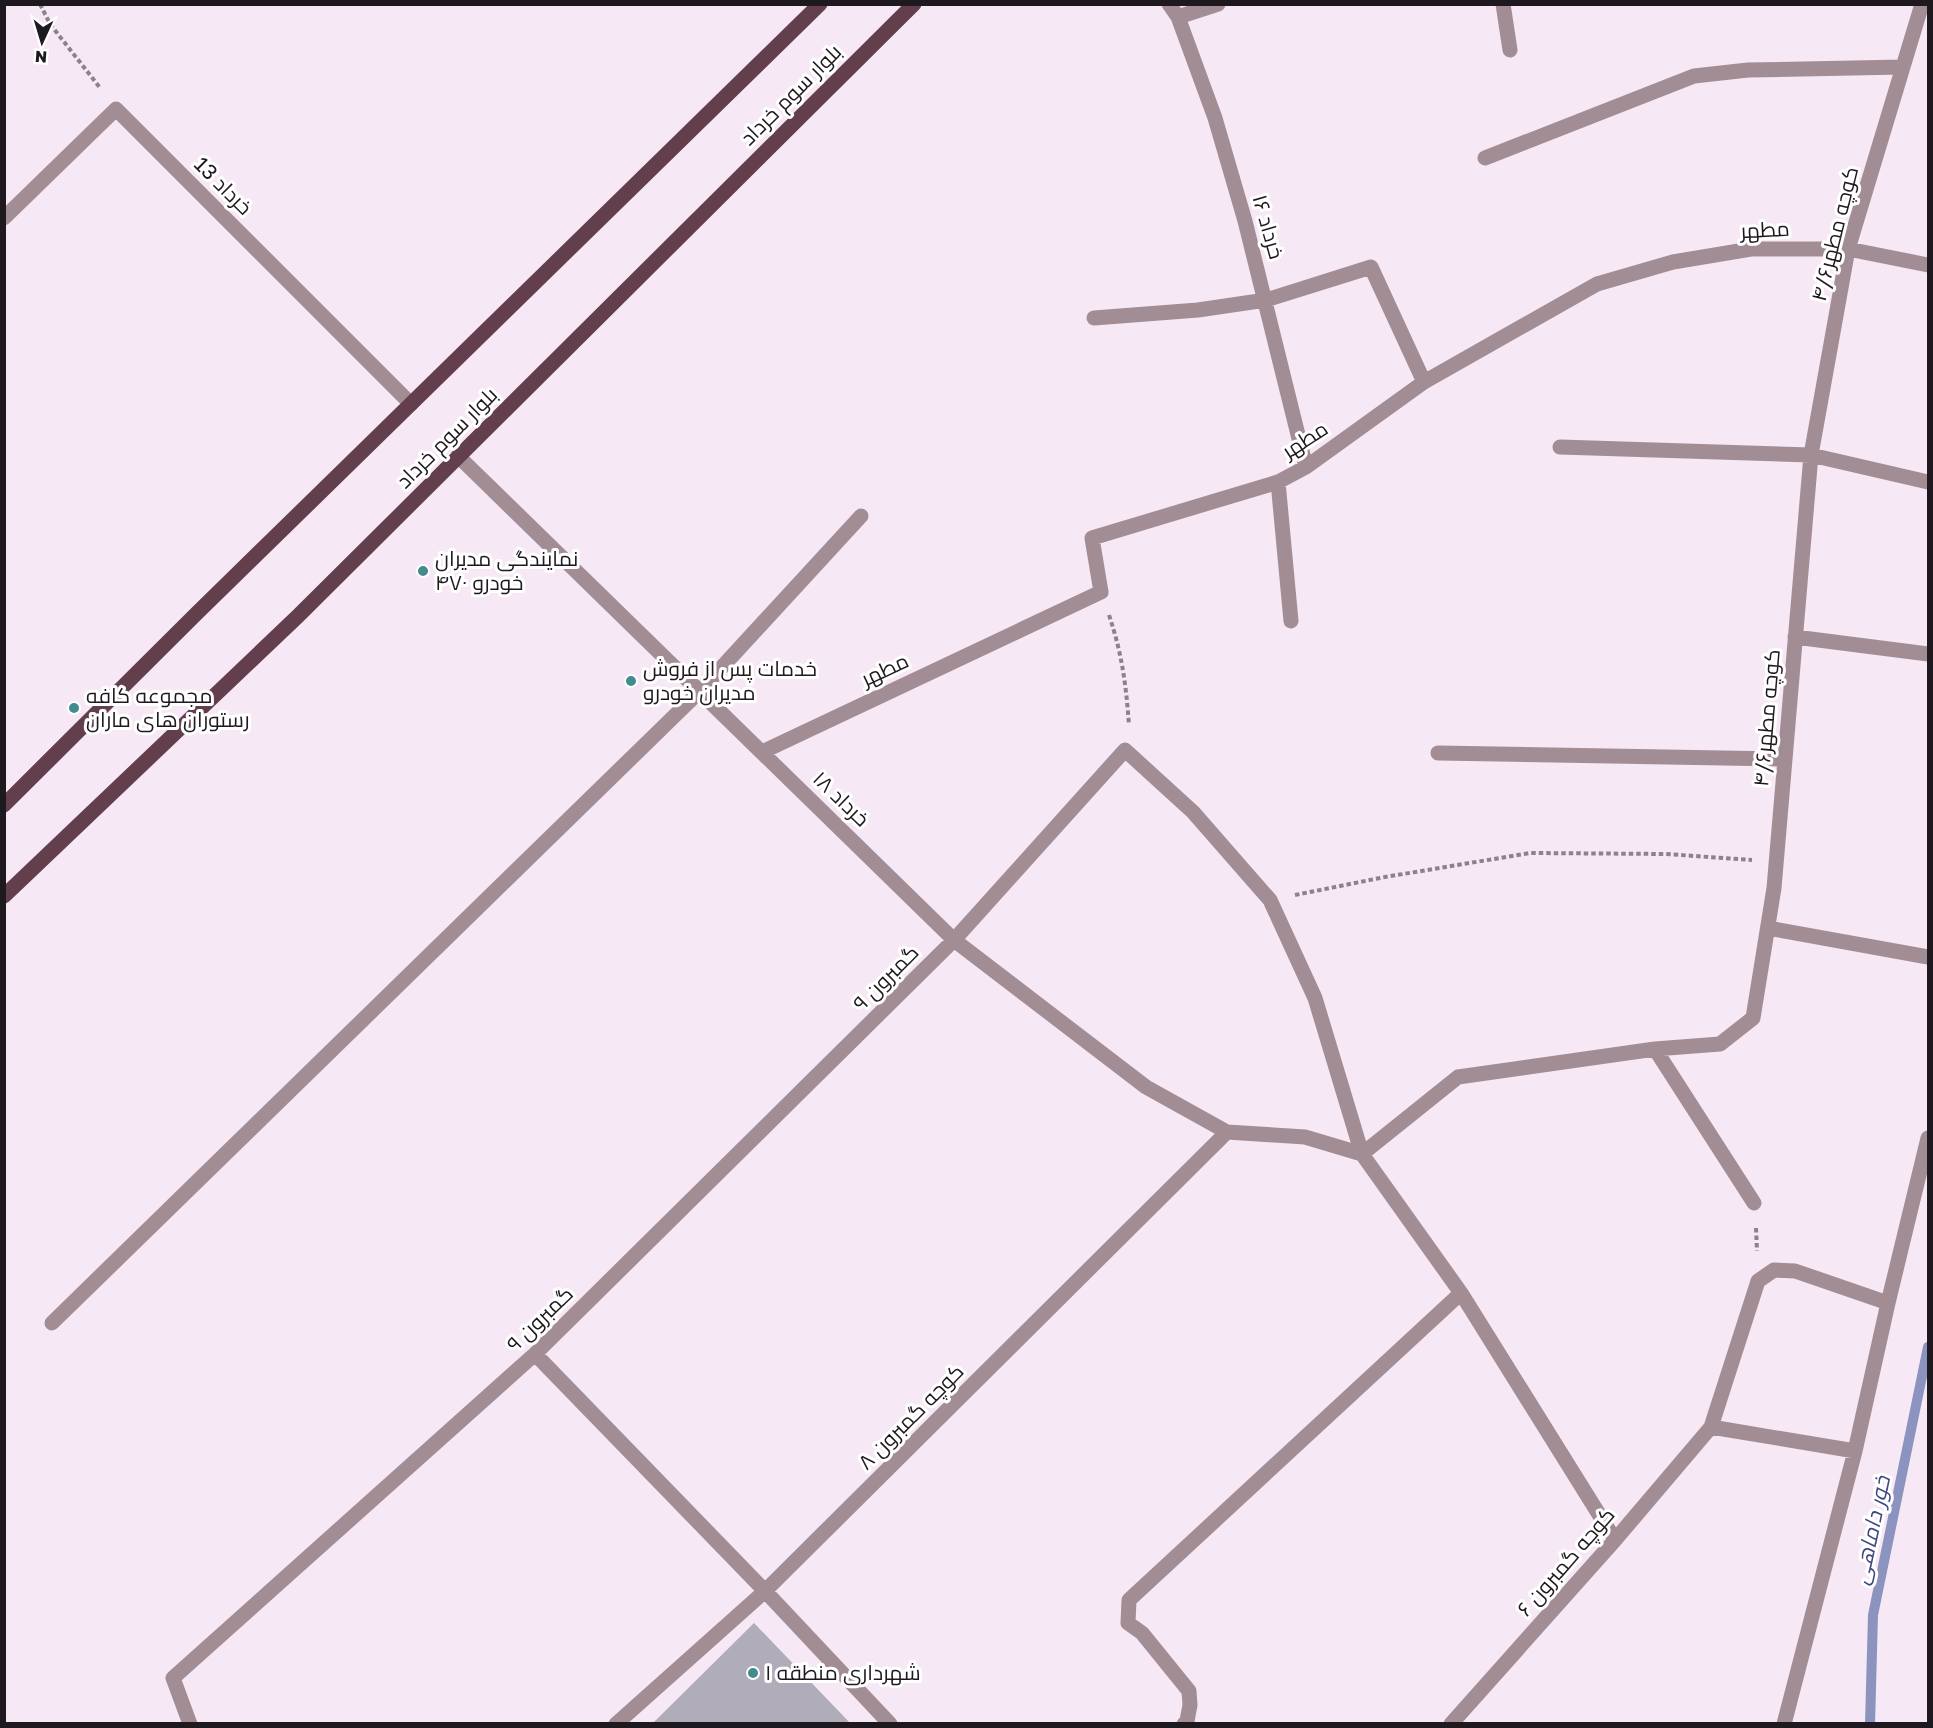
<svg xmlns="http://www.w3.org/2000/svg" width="1933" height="1728" font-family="'Golos Text',Cairo,sans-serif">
<rect width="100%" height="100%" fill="#f6e8f5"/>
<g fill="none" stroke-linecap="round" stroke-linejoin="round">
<path stroke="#8b93be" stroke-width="10" d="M1870 1724 1873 1615 1928 1347"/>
</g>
<path fill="#b1acba" d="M754 1623 851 1724H652Z"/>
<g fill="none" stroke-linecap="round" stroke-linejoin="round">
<path stroke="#8c828b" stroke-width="4" stroke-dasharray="4.5 3" stroke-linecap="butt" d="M40 4 50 24 101 89
M1109 615C1122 654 1126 684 1129 725
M1295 895 1385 877 1530 853 1666 854 1752 860
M1756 1228 1757 1251"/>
<path stroke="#a38d95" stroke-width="15" d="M1169 4 1178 17 1215 118 1245 221 1306 467
M1503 4 1510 50
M1178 17 1218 4
M1485 158 1694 76 1748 70 1903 67
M4 218 116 109 411 404
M1094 318 1198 310 1266 300 1371 267 1424 382
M1560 447 1811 455 1928 482
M458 456 954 940 1146 1087 1227 1132 1305 1137 1362 1154 1461 1293 1615 1540
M1278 482 1291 621
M1795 637 1928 654
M762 752 1101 592 1092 538 1278 482 1306 467 1424 382 1597 284 1673 262 1751 249H1848L1928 265
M1438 753 1785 759
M1768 928 1928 957
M1655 1049 1754 1203
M52 1323 700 691 861 516
M535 1354 765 1591 890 1724
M1711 1427 1855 1451
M190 1724 173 1678 535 1354 954 940 1125 750 1193 812 1270 900 1315 998 1362 1154 1458 1077 1655 1049 1720 1044 1753 1018 1774 888 1811 455 1848 249 1922 4
M616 1724 765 1591 1227 1132
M1184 1724 1187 1721 1190 1705 1189 1691 1142 1633 1128 1623 1129 1600 1461 1293
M1451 1724 1615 1540 1711 1427 1758 1281 1774 1270 1795 1271 1888 1303
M1784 1724 1855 1451 1888 1303 1928 1138"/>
<path stroke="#633f4e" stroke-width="15" d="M4 805 196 614 820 4
M4 896 298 616 914 4"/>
</g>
<g fill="#438b8f" stroke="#fff" stroke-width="2">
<circle cx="423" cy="571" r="6"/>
<circle cx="631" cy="681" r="6"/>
<circle cx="74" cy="708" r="6"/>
<circle cx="753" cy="1673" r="6"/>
</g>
<g text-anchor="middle" stroke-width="6" stroke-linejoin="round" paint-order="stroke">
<g font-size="21" fill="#1e191e" stroke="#fff">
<text transform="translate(791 95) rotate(-45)" y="7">بلوار سوم خرداد</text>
<text transform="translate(223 186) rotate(45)" y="7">خرداد 13</text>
<text transform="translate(1268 227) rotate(74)" y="7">خرداد ۱۶</text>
<text transform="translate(1765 230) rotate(-3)" y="7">مطهر</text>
<text transform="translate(1835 234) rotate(-76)" y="7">کوچه مطهر۴/۶</text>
<text transform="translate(447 438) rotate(-45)" y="7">بلوار سوم خرداد</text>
<text transform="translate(1305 440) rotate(-33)" y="7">مطهر</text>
<text transform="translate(885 670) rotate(-25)" y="7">مطهر</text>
<text transform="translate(1767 718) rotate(-85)" y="7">کوچه مطهر۴/۶</text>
<text transform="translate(841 799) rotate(44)" y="7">خرداد ۱۸</text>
<text transform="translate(886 978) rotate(-45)" y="7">گمبرون ۹</text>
<text transform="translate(540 1319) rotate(-44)" y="7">گمبرون ۹</text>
<text transform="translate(911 1417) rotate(-45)" y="7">کوچه گمبرون ۸</text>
<text transform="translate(1566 1562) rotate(-49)" y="7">کوچه گمبرون ۶</text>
</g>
<g font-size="21" fill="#1e191e" stroke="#fff" text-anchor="start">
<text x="435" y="566">نمایندگی مدیران<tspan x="435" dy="24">خودرو ۴۷۰</tspan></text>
<text x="643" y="676">خدمات پس از فروش<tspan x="643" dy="24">مدیران خودرو</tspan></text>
<text x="86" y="703">مجموعه کافه<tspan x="86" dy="24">رستوران های ماران</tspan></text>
<text x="765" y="1680">شهرداری منطقه ۱</text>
</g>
<g font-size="22" font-style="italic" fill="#414881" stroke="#fff">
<text transform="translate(1871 1530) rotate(-78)" y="8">خور داماهی</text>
</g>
</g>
<rect width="1933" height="1728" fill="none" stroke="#1e191e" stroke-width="12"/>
<g transform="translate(42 42) rotate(184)" stroke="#ffffff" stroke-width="4.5" paint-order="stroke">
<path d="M0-4.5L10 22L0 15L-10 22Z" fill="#1e191e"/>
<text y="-9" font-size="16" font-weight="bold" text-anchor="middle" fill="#1e191e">N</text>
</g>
</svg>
